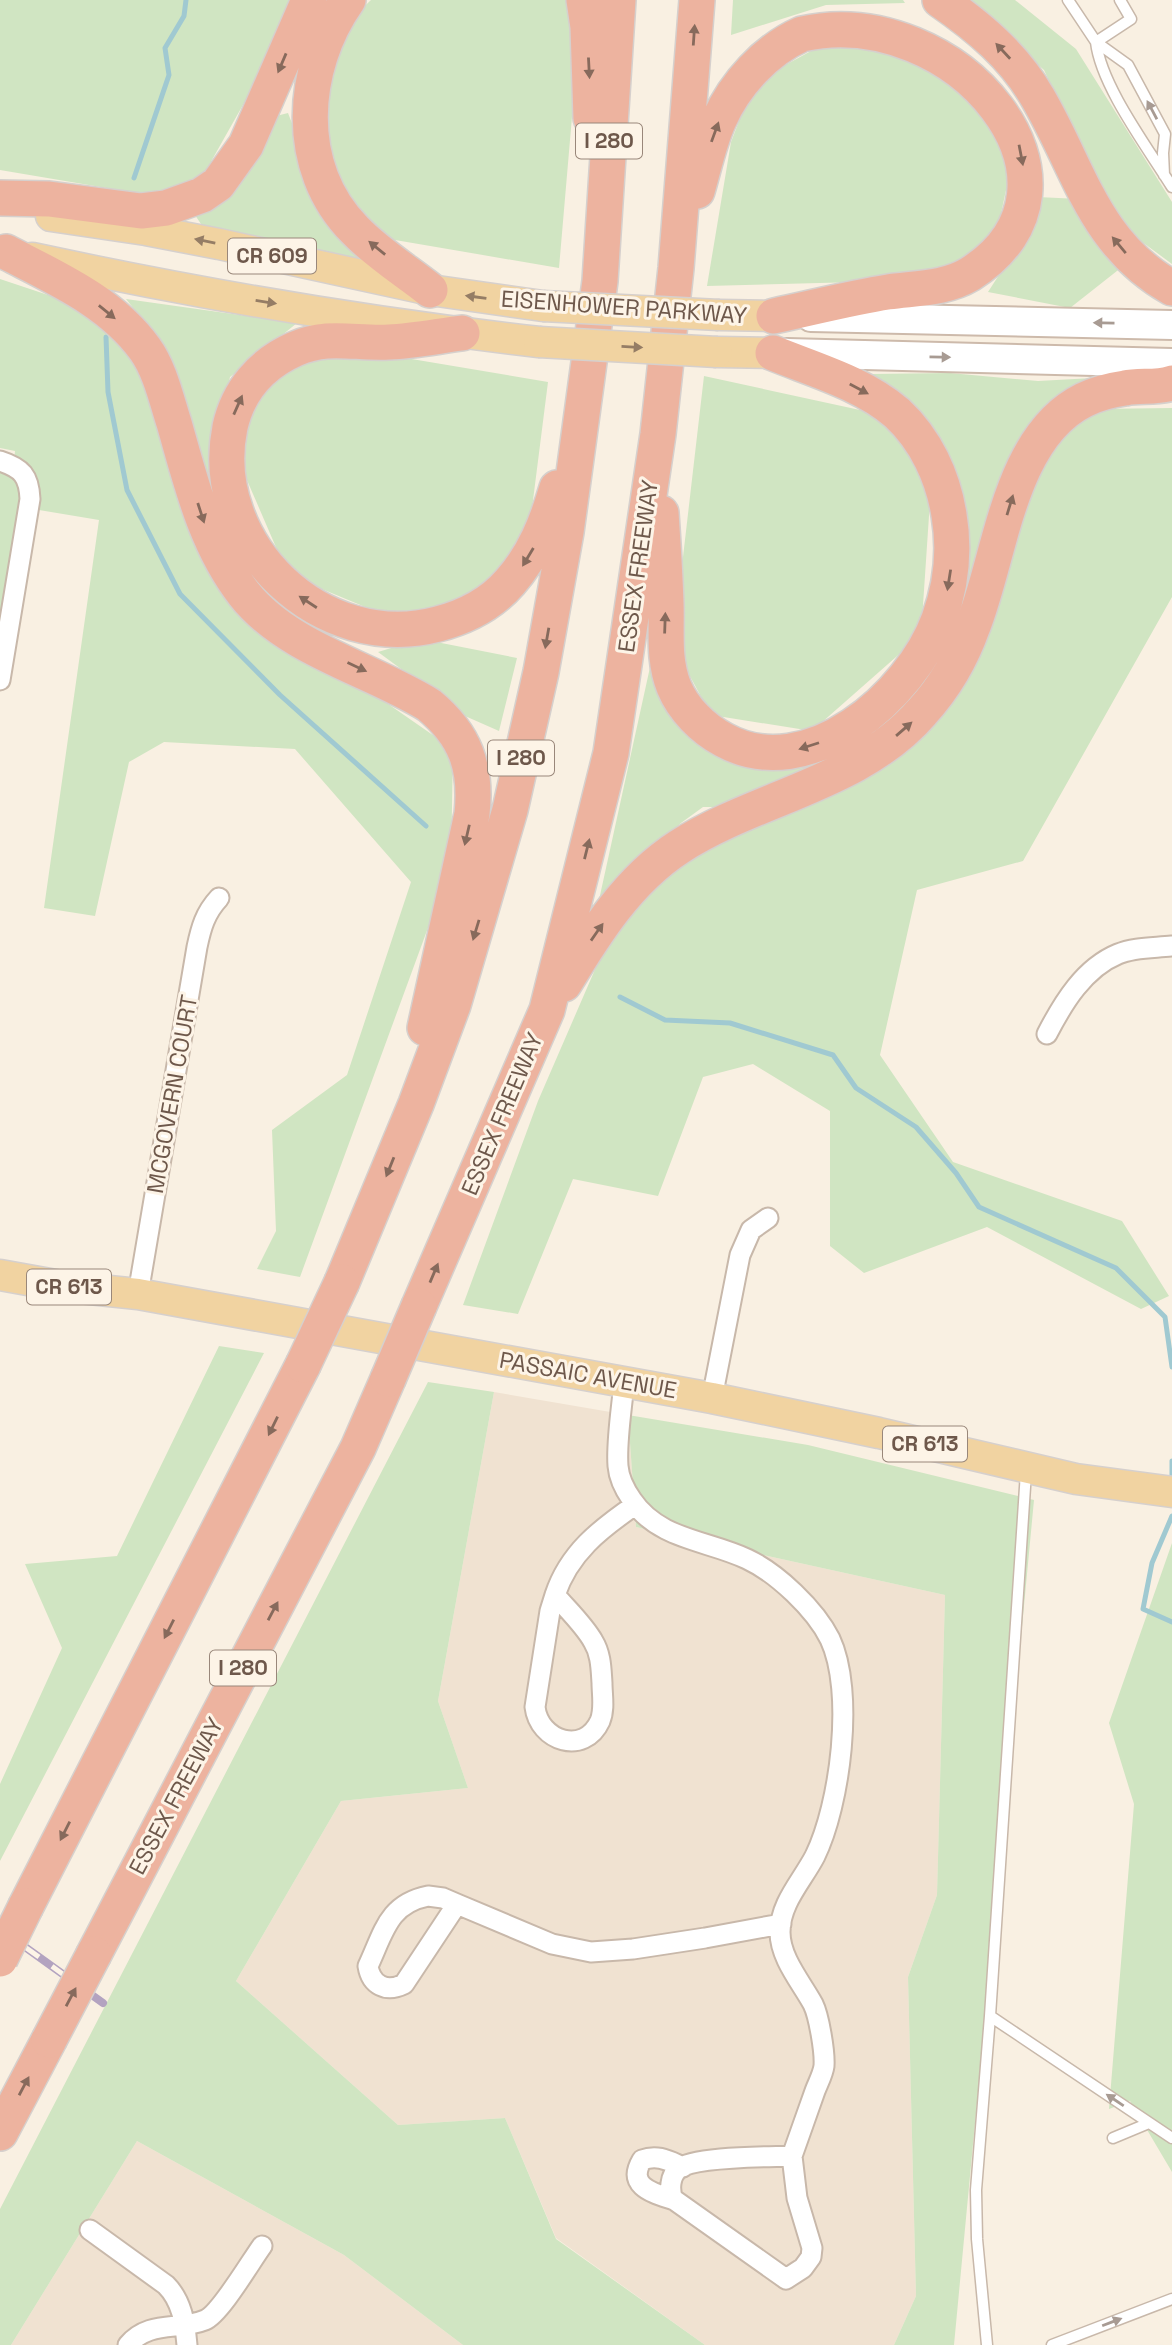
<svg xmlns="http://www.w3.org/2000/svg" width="1172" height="2345" font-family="'Space Grotesk',sans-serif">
<rect width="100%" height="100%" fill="#f9f0e2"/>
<path fill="#f0e2d1" d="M494 1392 628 1415 636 1527 945 1595 937 1895 908 1977 916 2296 894 2345H705L556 2238 505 2118 398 2125 236 1981 341 1801 468 1788 438 1701Z
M137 2141 344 2255 463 2345H11Z"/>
<path fill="#d0e5c2" d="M0 0H302L204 174 154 196 0 170Z
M371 0H565L577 21 575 82 559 268 360 234 319 144 343 27Z
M733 0H903L905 3 826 5 731 35Z
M964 0H1015L1076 49 1172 202V264L1115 222 1044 70Z
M844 33 952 64 1013 157 995 242 935 280 707 286 731 142 754 82Z
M288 113 325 209 360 259 203 227 193 212 272 117Z
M1037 197 1080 199 1122 267 1070 308 988 292 1017 247Z
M0 279 81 306 126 343 234 597 453 749 451 865 300 1277 257 1269 276 1231 272 1130 347 1075 411 882 295 749 164 742 129 762 95 916 44 908 99 520 27 508 0 654V469L13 471 15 451 0 448Z
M126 299 297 323 230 377 208 476 165 348Z
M340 347 548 382 530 524 491 588 399 621 288 575 237 457 266 379Z
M950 373 1038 381 1093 378 956 624 918 413 872 374Z
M704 376 883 415 931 486 921 635 812 731 711 715 673 645V614L683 557Z
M1172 408V597L1023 861 917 890 880 1055 953 1162 1122 1221 1169 1296 1141 1309 987 1227 864 1273 830 1246V1111L753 1064 703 1077 658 1196 573 1179 518 1314 463 1305 538 1101 613 928 696 848 919 731 1037 464 1094 409Z
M421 639 517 658 499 731 465 716 378 652Z
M654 649 668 693 770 763 825 766 727 807H703L681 823 599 900Z
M219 1346 264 1353 0 1861V1784L62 1648 25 1564 117 1556Z
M428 1382 494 1392 438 1701 468 1788 341 1801 236 1981 398 2125 505 2118 556 2239 705 2345H463L344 2255 137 2141 11 2345H0V2209Z
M628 1415 808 1445 1034 1500 954 2345H894L916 2296 908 1977 937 1895 945 1595 636 1527Z
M1172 1543V2172L1130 2101 1109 2109 1134 1804 1109 1723Z"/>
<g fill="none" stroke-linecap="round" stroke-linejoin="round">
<path stroke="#a0c9d1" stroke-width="5" d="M134 178 169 75 165 48 184 16 186 0
M106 337 108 392 127 490 180 594 280 695 426 826
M620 997 665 1020 730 1023 833 1055 856 1088 916 1127 956 1173 979 1207 1116 1268 1165 1317 1172 1367
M1172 1461V1483
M1172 1516 1152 1563 1143 1609 1172 1622"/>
<g stroke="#c8b8aa" stroke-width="13">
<path id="lane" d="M1068 0 1096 42 1131 19 1120 0
M1164 175 1163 153 1165 134 1128 65 1096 42C1101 86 1148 148 1172 187
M990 2016 1172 2138
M1113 2138 1149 2123
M987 2345 977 2239 976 2190 990 2016 1026 1472
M1052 2345 1172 2299"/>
</g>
<g stroke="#c8b8aa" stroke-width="23">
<path id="street" d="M0 461C22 468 29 476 30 499L0 680
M1047 1034C1063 1003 1084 968 1118 954 1134 947 1155 948 1172 946
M138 1294 197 947C201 928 205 913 219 898
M624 1382C622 1407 616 1442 618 1466 619 1479 625 1490 632 1500 659 1540 707 1540 747 1559 777 1573 815 1609 830 1639 855 1692 840 1805 815 1856 802 1881 780 1903 780 1932 780 1958 801 1982 813 2004 819 2016 825 2052 824 2066 823 2074 818 2083 815 2091 807 2113 800 2134 792 2156
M712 1398 740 1255 751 1230 768 1218
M555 1595C568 1610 584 1625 593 1641 601 1654 601 1668 602 1683 602 1695 605 1709 600 1721 584 1756 539 1741 535 1707L550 1611Z
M555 1595C569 1553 600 1529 635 1505
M428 1896 443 1898 457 1904 404 1984C386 1993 371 1985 368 1966 384 1932 388 1904 428 1896Z
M457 1904 552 1944 591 1952 633 1949 705 1938 781 1924
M792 2156 797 2198 812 2248 811 2257 803 2268 786 2279 673 2199C669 2190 670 2176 678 2169 694 2156 769 2157 792 2156Z
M674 2200C654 2193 626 2187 642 2160 658 2154 669 2161 683 2167
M90 2230 166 2285C182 2301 185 2323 187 2345
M128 2345C149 2320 178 2331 205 2320 220 2314 251 2261 262 2246"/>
</g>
<g stroke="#cdbaab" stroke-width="32">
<path id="secondary" d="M811 317 1172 325
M787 353 1172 363"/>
</g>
<g stroke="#d6d0cd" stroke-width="33">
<path id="primary" d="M51 216 146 230 219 244 430 290 543 306
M32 258C200 294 369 323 539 342
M719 315 774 316
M717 352 773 353
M0 1275 61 1286 138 1294 712 1398 879 1433 1076 1479 1172 1492"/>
</g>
<g stroke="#d6d0cd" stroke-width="38">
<path id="highway" d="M348 0C300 68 293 168 355 230 377 253 406 271 430 290
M584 0 588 27 591 118
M940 0C979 27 1014 56 1038 98 1080 170 1094 244 1172 288
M697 191C704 167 709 142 719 120 735 84 766 50 802 34 957 0 1110 185 970 274 945 289 916 288 888 292 850 298 812 308 774 316
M0 198 49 199 141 211 166 208 202 195 218 184 246 145 309 0
M6 252C56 278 111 302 145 349 160 370 166 398 174 423 191 482 205 544 244 594 287 649 371 669 429 705 465 735 477 767 472 814L425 1028
M462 333C438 336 413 341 389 342 355 344 328 334 295 349 261 364 238 391 230 427 206 545 322 655 438 624 465 617 491 604 510 582 534 555 547 522 557 488
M661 513C663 543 665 573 666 603 667 631 663 660 674 687 683 709 703 729 724 740 808 786 911 696 939 619 951 586 955 550 949 515 943 477 926 440 897 413 862 383 815 370 773 353
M564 984C595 933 628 880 679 847 756 797 860 784 922 712 944 688 962 657 973 626 1001 555 1009 437 1084 400 1096 394 1111 390 1125 388 1140 385 1157 388 1172 383
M342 1282 416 1104 453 1005 510 810 541 672 566 532 600 281 618 0
M419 1306 547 1010 611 753 658 434 676 268 697 0
M26 1906 303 1365
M94 1954 358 1448 388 1379
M0 2133 49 2040"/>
</g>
<use href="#lane" stroke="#fff" stroke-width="10"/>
<use href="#street" stroke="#fff" stroke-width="19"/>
<use href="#secondary" stroke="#fff" stroke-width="28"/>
<use href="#primary" stroke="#f1d3a1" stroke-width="30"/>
<use href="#highway" stroke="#edb39f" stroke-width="35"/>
<g stroke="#b3a3c0" stroke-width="8">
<path id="rail" d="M0 1929 103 2003"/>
</g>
<use href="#rail" stroke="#fdf4e7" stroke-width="5" stroke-dasharray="16" stroke-linecap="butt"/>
<g stroke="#d6d0cd" stroke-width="33" stroke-linecap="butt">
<path id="primary-bridge" d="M543 306 719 315
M539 342 717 352"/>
</g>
<g stroke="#d6d0cd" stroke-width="38" stroke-linecap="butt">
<path id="highway-bridge" d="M303 1365 342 1282
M388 1379 419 1306
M0 1959 26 1906
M49 2040 94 1954"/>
</g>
<use href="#primary-bridge" stroke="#f1d3a1" stroke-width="30"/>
<use href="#highway-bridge" stroke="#edb39f" stroke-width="35"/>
</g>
<defs><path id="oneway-solid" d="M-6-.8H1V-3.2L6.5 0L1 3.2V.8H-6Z" transform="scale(1.75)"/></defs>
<g fill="#876a5c">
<use href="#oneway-solid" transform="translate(694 35) rotate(-86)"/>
<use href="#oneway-solid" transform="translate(1003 51) rotate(-133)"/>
<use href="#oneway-solid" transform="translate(282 63) rotate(113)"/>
<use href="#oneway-solid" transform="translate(589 68) rotate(87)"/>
<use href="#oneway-solid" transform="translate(715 132) rotate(-70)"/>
<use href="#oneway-solid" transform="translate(1021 155) rotate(79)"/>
<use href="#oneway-solid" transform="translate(1119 245) rotate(-130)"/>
<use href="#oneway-solid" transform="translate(377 248) rotate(-141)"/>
<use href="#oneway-solid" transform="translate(107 312) rotate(39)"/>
<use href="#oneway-solid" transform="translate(859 389) rotate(28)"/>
<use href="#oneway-solid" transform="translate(238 405) rotate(-66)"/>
<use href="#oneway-solid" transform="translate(1010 505) rotate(-73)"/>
<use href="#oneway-solid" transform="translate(201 513) rotate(72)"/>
<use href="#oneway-solid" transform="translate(528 557) rotate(121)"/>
<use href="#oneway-solid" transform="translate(949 580) rotate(99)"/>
<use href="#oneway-solid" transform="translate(308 602) rotate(-147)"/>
<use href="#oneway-solid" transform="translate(665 623) rotate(-88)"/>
<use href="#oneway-solid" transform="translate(547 638) rotate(100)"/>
<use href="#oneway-solid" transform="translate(357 667) rotate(25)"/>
<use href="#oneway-solid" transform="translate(904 729) rotate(-41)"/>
<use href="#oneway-solid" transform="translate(809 746) rotate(162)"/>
<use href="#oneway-solid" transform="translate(467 835) rotate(103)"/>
<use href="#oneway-solid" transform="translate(587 849) rotate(-76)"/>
<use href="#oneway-solid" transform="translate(476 930) rotate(107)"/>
<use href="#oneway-solid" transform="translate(597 932) rotate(-55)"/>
<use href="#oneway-solid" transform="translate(390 1167) rotate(112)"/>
<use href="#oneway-solid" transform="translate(434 1273) rotate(-67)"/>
<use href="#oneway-solid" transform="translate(273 1426) rotate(116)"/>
<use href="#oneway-solid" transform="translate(273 1611) rotate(-62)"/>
<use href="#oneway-solid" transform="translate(169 1629) rotate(117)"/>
<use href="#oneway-solid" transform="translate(65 1831) rotate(117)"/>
<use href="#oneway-solid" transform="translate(71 1997) rotate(-62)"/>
<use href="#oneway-solid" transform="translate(24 2086) rotate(-62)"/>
</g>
<g fill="#a89b93">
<use href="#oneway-solid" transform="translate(1152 110) rotate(-118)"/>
<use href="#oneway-solid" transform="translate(1104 323) rotate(-179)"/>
<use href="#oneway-solid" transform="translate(940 357) rotate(1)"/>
<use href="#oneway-solid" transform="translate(1115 2100) rotate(-146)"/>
<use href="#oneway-solid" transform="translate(1112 2322) rotate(-21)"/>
</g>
<g fill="#957d65">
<use href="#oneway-solid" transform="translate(205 241) rotate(-169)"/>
<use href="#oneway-solid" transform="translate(476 297) rotate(-172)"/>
<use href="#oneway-solid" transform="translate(266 302) rotate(9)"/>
<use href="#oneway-solid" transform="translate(632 347) rotate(3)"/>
</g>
<g text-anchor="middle" stroke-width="6" stroke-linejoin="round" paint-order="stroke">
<g fill="#fdf4e7" stroke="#99877a" stroke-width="2">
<rect x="576" y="123.5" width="66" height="35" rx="5"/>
<rect x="228" y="238.5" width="88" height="35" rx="5"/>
<rect x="488" y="740.5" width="66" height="35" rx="5"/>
<rect x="27" y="1269.5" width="84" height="35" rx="5"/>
<rect x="883" y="1426.5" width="84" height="35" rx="5"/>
<rect x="210" y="1650.5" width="66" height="35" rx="5"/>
</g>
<g font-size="21" font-weight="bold" fill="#6e584b">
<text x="609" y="148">I 280</text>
<text x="272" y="263">CR 609</text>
<text x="521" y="765">I 280</text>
<text x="69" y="1294">CR 613</text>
<text x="925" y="1451">CR 613</text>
<text x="243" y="1675">I 280</text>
</g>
<g font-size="23" fill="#6e584b" stroke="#fdf4e7">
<text transform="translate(624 307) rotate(4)" y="8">EISENHOWER PARKWAY</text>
<text transform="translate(638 566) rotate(-82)" y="8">ESSEX FREEWAY</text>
<text transform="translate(172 1094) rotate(-80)" y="8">MCGOVERN COURT</text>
<text transform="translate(502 1114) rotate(-67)" y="8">ESSEX FREEWAY</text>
<text transform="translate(588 1375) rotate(10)" y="8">PASSAIC AVENUE</text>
<text transform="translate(176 1796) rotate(-62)" y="8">ESSEX FREEWAY</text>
</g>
</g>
</svg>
